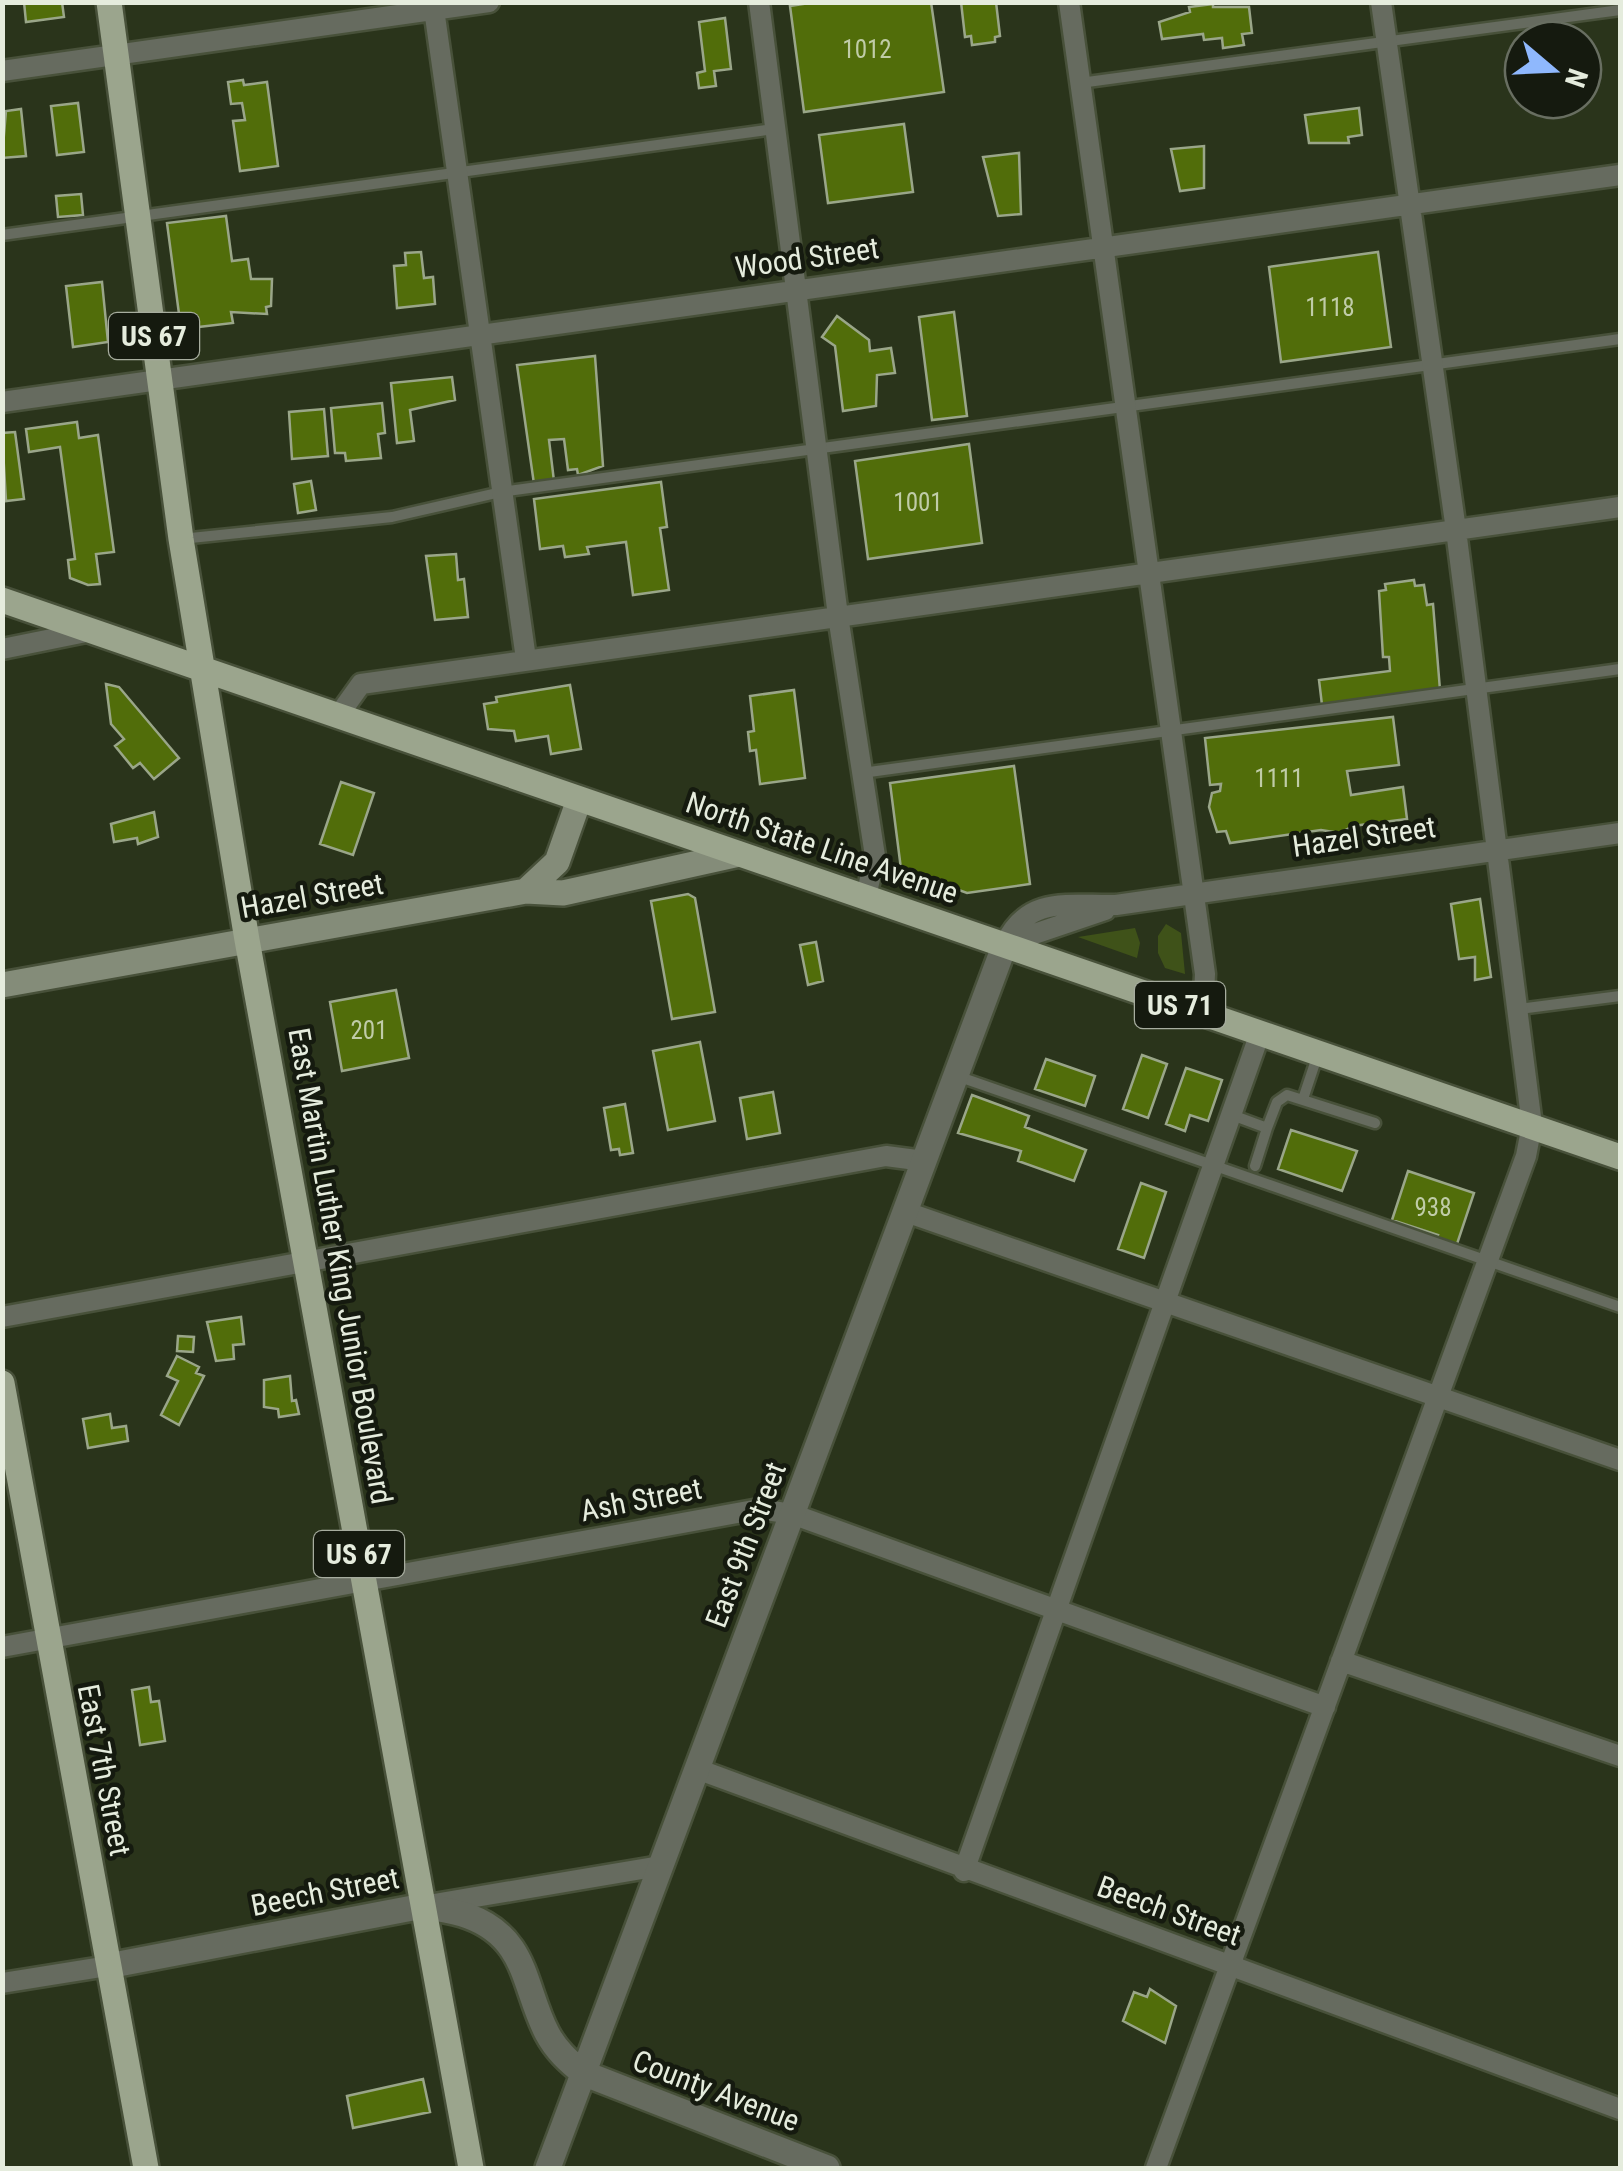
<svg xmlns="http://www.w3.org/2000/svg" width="1623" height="2171" font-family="'Roboto Condensed',sans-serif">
<rect width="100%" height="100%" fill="#2a341b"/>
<path fill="#3f5219" d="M1166 924 1181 933 1185 974 1165 968 1158 953V936Z
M1135 928 1140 943 1137 958 1078 937Z"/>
<path fill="#516d0a" stroke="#9aa689" stroke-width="2.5" d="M24 2H62L64 17 26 22Z
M816 2H931L944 92 804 112 790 6Z
M961 2H996L1000 36 995 37V42L972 45 971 36 965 37Z
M1213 4V7H1249L1252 33 1242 34 1244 45 1223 48 1222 38 1204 40 1203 34 1162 39 1159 22 1190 12 1189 7Z
M725 18 731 69 714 71 716 86 699 88 697 73 705 71 699 22Z
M243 80 244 85 267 82 278 166 240 171 233 121 245 120 242 103 231 104 228 82Z
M78 103 84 152 57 155 51 106Z
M1359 108 1362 135 1348 137 1349 143H1309L1305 115Z
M21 109 26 156 2 158 6 111Z
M904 124 913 192 828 203 819 135Z
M1204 146V188L1180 191 1171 149Z
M1019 153 1021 214 998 216 983 157Z
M81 194 83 215 58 217 56 196Z
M226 216 232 261 248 259 251 279H272L271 306 266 307 267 314 231 312 233 323 181 329 167 223Z
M421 252 424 278 433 277 435 304 397 308 394 266 406 265 405 253Z
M1378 252 1391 347 1281 362 1269 267Z
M102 282 108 342 73 347 66 286Z
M954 312 967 416 932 420 919 317Z
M837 316 869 340 870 351 891 348 895 373 877 375 876 406 843 411 835 346 822 337Z
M595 356 603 466 578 475 577 469 568 470 564 439 549 440 554 481 534 484 517 365Z
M452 377 455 400 410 410 414 441 397 443 391 383Z
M382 403 385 433 378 434 381 458 346 461 345 453H335L331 408Z
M324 409 328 456 292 459 289 412Z
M77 422 79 438 98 435 114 552 96 554 100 584 88 585 70 578 68 560 75 559 60 447 29 452 26 429Z
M15 432 24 499 6 501 2 433Z
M969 444 982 543 868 559 855 461Z
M311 481 316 510 298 513 294 484Z
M661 482 667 527 660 528 669 590 633 595 626 542 587 547 589 554 565 557 563 546 540 549 534 499Z
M456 554 458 580 464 579 468 617 435 620 426 556Z
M1414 580 1415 586 1424 585 1427 605 1433 604 1440 690 1322 705 1319 680 1390 671 1389 657H1383L1379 591 1386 590 1385 584Z
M106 684 119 687 179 758 154 779 140 763 133 768 115 746 124 739 111 724Z
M570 685 581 749 551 754 548 736 516 741 514 731 488 729 484 704 497 702 496 697Z
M794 690 805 778 760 784 756 750 750 751 748 732 754 731 750 696Z
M1393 717 1399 765 1347 771 1351 795 1403 787 1407 819 1353 826 1340 833 1321 830 1230 843 1226 831 1217 832 1209 807 1212 793 1220 791 1221 784 1210 785 1205 738Z
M1014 766 1030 884 967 893 901 869 890 783Z
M341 782 374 793 353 855 320 844Z
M154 812 158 837 138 844 137 838 114 842 111 824Z
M688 894 695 898 715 1012 672 1019 651 901Z
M1480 899 1491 977 1475 980V957L1459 959 1451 904Z
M816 942 823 981 808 985 800 945Z
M396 990 409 1058 342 1071 330 1002Z
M700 1042 715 1121 668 1130 653 1051Z
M1142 1055 1167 1064 1148 1118 1123 1109Z
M1046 1059 1095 1076 1085 1106 1035 1089Z
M1186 1068 1222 1080 1208 1121 1190 1115 1185 1131 1166 1124Z
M773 1092 780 1133 747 1139 740 1098Z
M972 1095 1029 1116 1025 1127 1086 1150 1074 1181 1018 1161 1021 1151 958 1133Z
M625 1104 633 1153 620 1155 619 1149 611 1150 604 1108Z
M1291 1130 1357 1151 1342 1191 1278 1169Z
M1408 1171 1474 1193 1456 1247 1436 1240 1438 1235 1392 1220Z
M1141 1183 1166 1192 1144 1258 1118 1249Z
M241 1317 244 1344 233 1345 234 1359 216 1361 207 1322Z
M178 1336 194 1337 193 1352 177 1351Z
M177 1356 199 1367 196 1373 204 1376 179 1425 161 1415 178 1381 167 1376Z
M290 1376 292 1401 296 1400 299 1414 279 1417 278 1409 264 1407V1380Z
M110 1414 112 1428 126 1426 128 1441 88 1448 83 1419Z
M149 1687 151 1702 159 1701 165 1741 140 1745 132 1690Z
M1150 1989 1176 2006 1165 2043 1123 2021 1134 1992 1147 1997Z
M423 2079 430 2112 353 2128 347 2096Z"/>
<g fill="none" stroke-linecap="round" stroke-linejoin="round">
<g stroke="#48513a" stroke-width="15">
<path id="service" d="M1080 83 1620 10
M2 235 774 129
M181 539 392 517 501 492 1620 339
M862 773 1620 669
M1519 1009 1620 996
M957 1076 1620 1307
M1303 1099 1318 1054
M1232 1115 1267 1128 1255 1166
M1267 1128 1277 1102 1287 1095 1375 1123"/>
</g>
<g stroke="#48513a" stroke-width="25">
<path id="minor" d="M433 2 526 659
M759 2 838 616 875 856 866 897
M1069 2 1205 974 1203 1014
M2 71 489 2
M2 402 1620 175
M2 649 91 631
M338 716 361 684 1620 507
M1005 944C1028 895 1069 906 1116 905L1620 833
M1005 944 1105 910
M906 1212 1620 1460
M2 1317 886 1156 924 1161
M2 1647 759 1509 792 1514 1325 1707
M1341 1661 1620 1756
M697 1769 1620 2109
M964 1871 1260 1033
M434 1904 660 1866
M2 1983 108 1966
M1156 2168 1526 1156 1532 1125 1456 530 1381 2"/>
</g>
<g stroke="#48513a" stroke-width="30">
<path id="tertiary" d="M108 1966 423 1906C437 1909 454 1911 468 1916 528 1938 523 1987 547 2033 556 2050 568 2061 583 2073L827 2168
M548 2168 1005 944"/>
</g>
<g stroke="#48513a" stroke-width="30">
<path id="secondary" d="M526 891 563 893 739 854
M2 985 526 891 557 862 579 800"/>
</g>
<g stroke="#48513a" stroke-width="30">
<path id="primary" d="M109 2 181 539 247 940 471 2168
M2 600 1620 1157
M2 1383 146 2168"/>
</g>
<use href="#service" stroke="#666b5f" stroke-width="10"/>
<use href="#minor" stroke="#666b5f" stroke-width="20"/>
<use href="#tertiary" stroke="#666b5f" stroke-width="25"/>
<use href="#secondary" stroke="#848c79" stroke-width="25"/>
<use href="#primary" stroke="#9ba58d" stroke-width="25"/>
</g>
<g text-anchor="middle" stroke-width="9" stroke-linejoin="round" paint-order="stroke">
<g font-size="25" fill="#c0cca8">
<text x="867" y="58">1012</text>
<text x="1330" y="316">1118</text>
<text x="918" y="511">1001</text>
<text x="1279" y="787">1111</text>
<text x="369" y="1039">201</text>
<text x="1433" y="1216">938</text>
</g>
<g fill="#151a0f" stroke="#a7ad9f" stroke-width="2.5">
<rect x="109" y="313" width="90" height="46" rx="8"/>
<rect x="1135" y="982" width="90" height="46" rx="8"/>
<rect x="314" y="1531" width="90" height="46" rx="8"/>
</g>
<g font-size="28" font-weight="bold" fill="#e5ecdd">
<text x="154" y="346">US 67</text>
<text x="1180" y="1015">US 71</text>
<text x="359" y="1564">US 67</text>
</g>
<g font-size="30" fill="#e5ecdd" stroke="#151a0f">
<text transform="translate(807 258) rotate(-8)" y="10">Wood Street</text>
<text transform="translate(1364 837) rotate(-8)" y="10">Hazel Street</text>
<text transform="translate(822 848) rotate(19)" y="10">North State Line Avenue</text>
<text transform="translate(312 896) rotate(-10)" y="10">Hazel Street</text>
<text transform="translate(340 1266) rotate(80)" y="10">East Martin Luther King Junior Boulevard</text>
<text transform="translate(641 1500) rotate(-11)" y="10">Ash Street</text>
<text transform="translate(746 1545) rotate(-69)" y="10">East 9th Street</text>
<text transform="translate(104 1770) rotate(79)" y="10">East 7th Street</text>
<text transform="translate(325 1892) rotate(-11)" y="10">Beech Street</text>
<text transform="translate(1169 1911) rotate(20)" y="10">Beech Street</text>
<text transform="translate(716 2091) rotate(21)" y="10">County Avenue</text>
</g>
</g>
<rect width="1623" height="2171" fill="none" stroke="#e5ecdd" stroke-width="10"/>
<g transform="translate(1553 70) rotate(109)"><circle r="48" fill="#151a0f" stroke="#686e61" stroke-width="2.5"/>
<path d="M0-8L18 38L0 25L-18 38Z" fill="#8fb8fd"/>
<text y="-15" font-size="28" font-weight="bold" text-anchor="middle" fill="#e5ecdd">N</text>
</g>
</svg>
